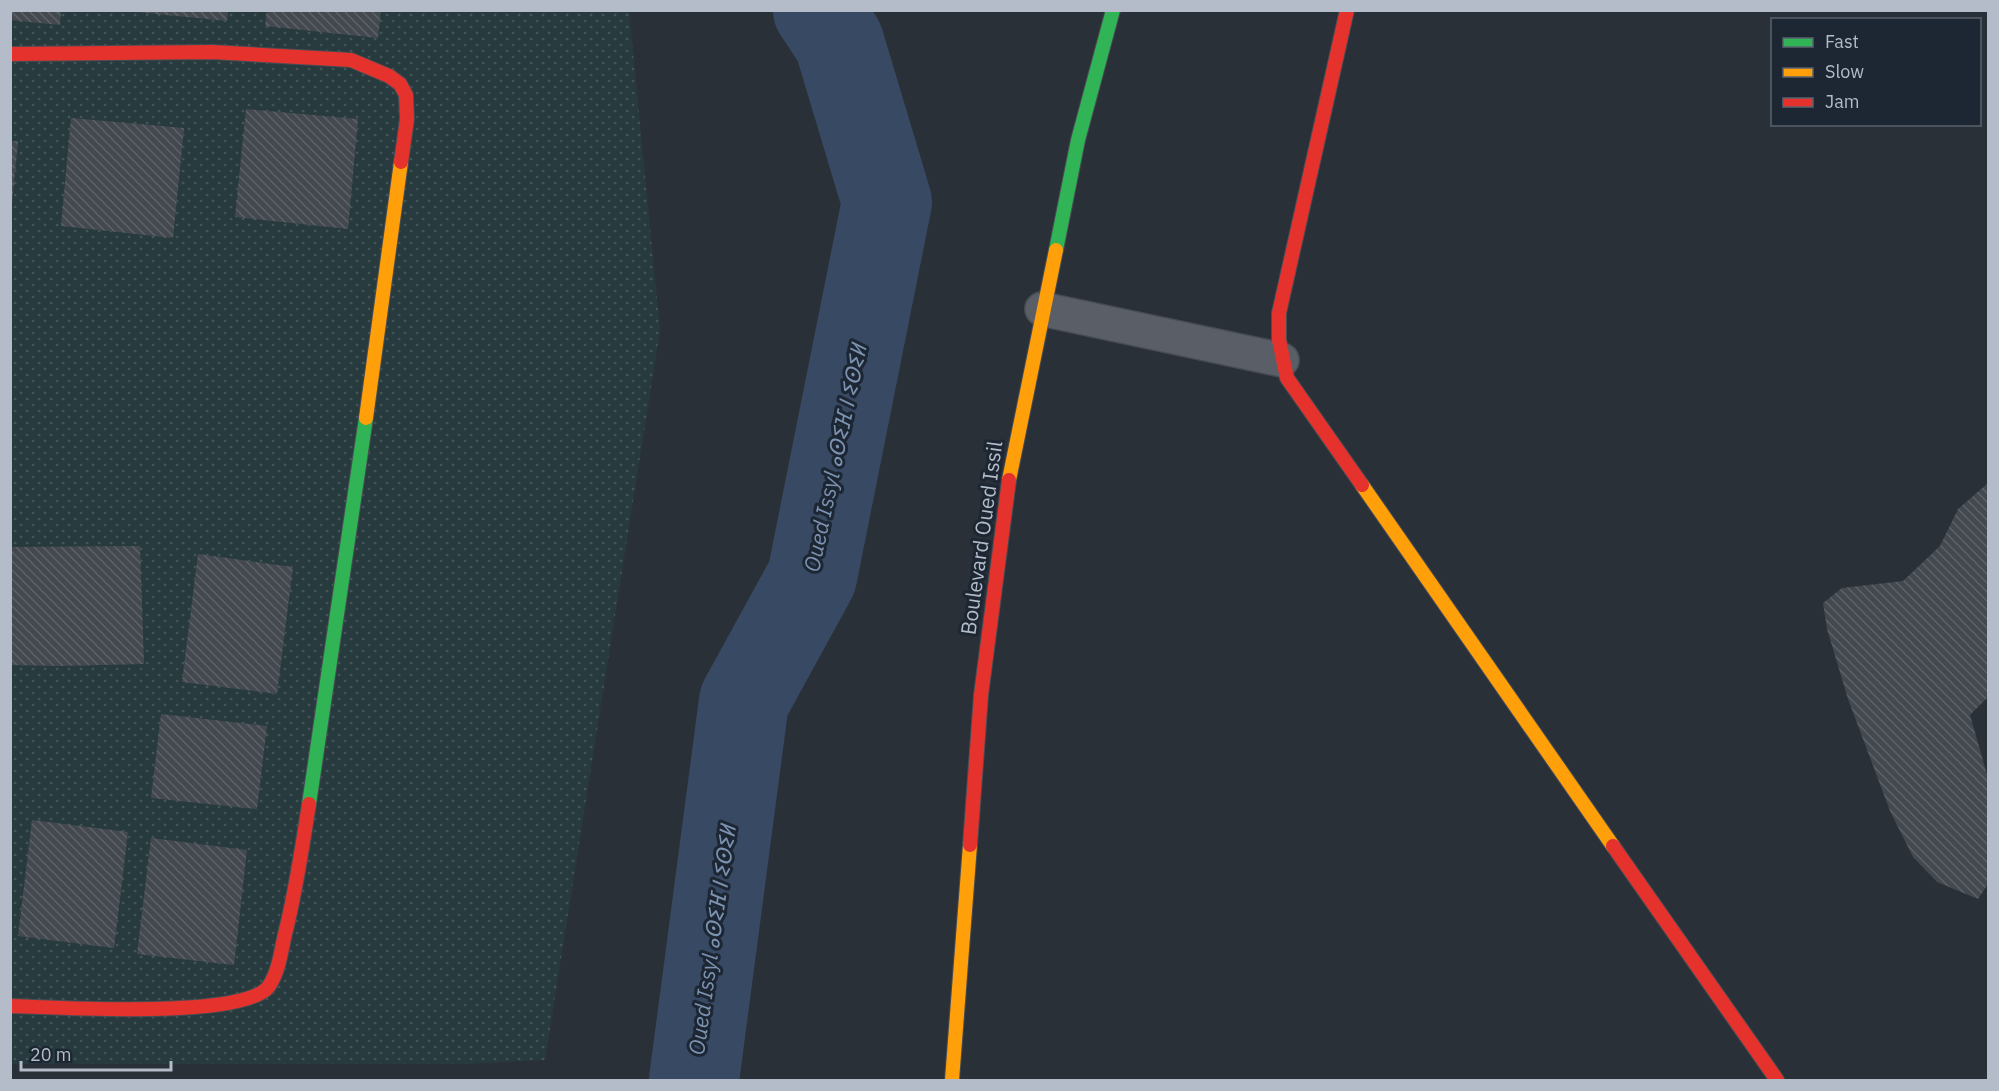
<svg xmlns="http://www.w3.org/2000/svg" width="1999" height="1091" font-family="'IBM Plex Sans','Noto Sans Tifinagh',sans-serif">
<defs>
<pattern id="garden-dots" width="8" height="8" patternUnits="userSpaceOnUse" patternTransform="scale(1.5)"><rect width="8" height="8" fill="#273a3e"/><path d="M2 2h.1M6 6h.1" fill="none" stroke="#445559" stroke-width="1.8" stroke-linecap="round"/></pattern>
<pattern id="building-back-hatch" width="6" height="6" patternUnits="userSpaceOnUse" patternTransform="scale(1.5)"><rect width="6" height="6" fill="#444950"/><path d="M-1 5l2 2M0 0l6 6M5-1l2 2" fill="none" stroke="#5d6168"/></pattern>
</defs>
<rect width="100%" height="100%" fill="#2a3038"/>
<path fill="url(#garden-dots)" d="M11 11H629L660 330 545 1060 466 1064H11Z"/>
<g fill="none" stroke-linecap="round" stroke-linejoin="round">
<path stroke="#384963" stroke-width="90" d="M694 1080 744 701 812 577 887 202 839 42 818 10"/>
</g>
<path fill="url(#building-back-hatch)" d="M10 10H61L60 25 10 20Z
M137 10H228L227 21 137 12Z
M267 10H381L378 38 265 26Z
M246 109 358 119 348 229 235 217Z
M71 118 184 128 173 238 61 226Z
M10 141H18L12 204H10Z
M1988 483V697L1970 715 1988 778V884L1978 899 1937 882 1913 857 1890 811 1848 699 1827 629 1823 603 1842 588 1903 581 1940 546 1958 509Z
M140 546 144 664 60 666 10 665V547Z
M198 554 293 567 277 694 182 682Z
M161 714 267 726 257 809 151 798Z
M32 820 128 832 114 948 18 936Z
M151 838 247 850 234 965 137 954Z"/>
<g fill="none" stroke-linecap="round" stroke-linejoin="round">
<g stroke="#484c53" stroke-width="36">
<path id="street" d="M1042 309 1282 360"/>
</g>
<g stroke="#484c53" stroke-width="16">
<path id="fast" d="M1056 250 1078 140 1113 10
M309 804 366 418"/>
</g>
<g stroke="#484c53" stroke-width="16">
<path id="slow" d="M366 418 401 162
M1009 480 1056 250
M1362 485 1613 846
M952 1080 970 845"/>
</g>
<g stroke="#484c53" stroke-width="16">
<path id="jam" d="M1347 10 1279 313V340L1287 378 1362 485
M10 54 212 52 351 60 389 76 400 84 406 95 407 119 401 162
M970 845 981 695 1009 480
M1613 846 1777 1080
M10 1006C54 1007 246 1020 269 986 279 971 281 951 285 934 296 891 302 848 309 804"/>
</g>
<use href="#street" stroke="#5a5e66" stroke-width="33"/>
<use href="#fast" stroke="#30b455" stroke-width="14"/>
<use href="#slow" stroke="#ff9f0a" stroke-width="14"/>
<use href="#jam" stroke="#e5322d" stroke-width="14"/>
</g>
<g text-anchor="middle" stroke-width="6" stroke-linejoin="round" paint-order="stroke">
<g font-size="21" fill="#b4bcc9" stroke="#1d2633">
<text transform="translate(982 538) rotate(-82)" y="7">Boulevard Oued Issil</text>
</g>
<g font-size="22" font-style="italic" fill="#7c92b1" stroke="#1d2633">
<text transform="translate(835 458) rotate(-78)" y="8">Oued Issyl ⴰⵙⵉⴼ ⵏ ⵉⵙⵉⵍ</text>
<text transform="translate(712 940) rotate(-82)" y="8">Oued Issyl ⴰⵙⵉⴼ ⵏ ⵉⵙⵉⵍ</text>
</g>
</g>
<rect width="1999" height="1091" fill="none" stroke="#b4bcc9" stroke-width="24"/>
<rect x="1771" y="18" width="210" height="108" fill="#1d2633" stroke="#59626f" stroke-width="1.5"/>
<rect x="1783" y="38" width="30" height="9" fill="#30b455" stroke="#59626f" stroke-width="1.5"/>
<text x="1825" y="48" font-size="18" fill="#b4bcc9">Fast</text>
<rect x="1783" y="68" width="30" height="9" fill="#ff9f0a" stroke="#59626f" stroke-width="1.5"/>
<text x="1825" y="78" font-size="18" fill="#b4bcc9">Slow</text>
<rect x="1783" y="98" width="30" height="9" fill="#e5322d" stroke="#59626f" stroke-width="1.5"/>
<text x="1825" y="108" font-size="18" fill="#b4bcc9">Jam</text>
<path d="M21 1061v9h150v-9" fill="none" stroke="#b4bcc9" stroke-width="3"/>
<text x="30" y="1061" font-size="18" fill="#b4bcc9" stroke="#1d2633" stroke-width="4.5" paint-order="stroke">20 m</text>
</svg>
